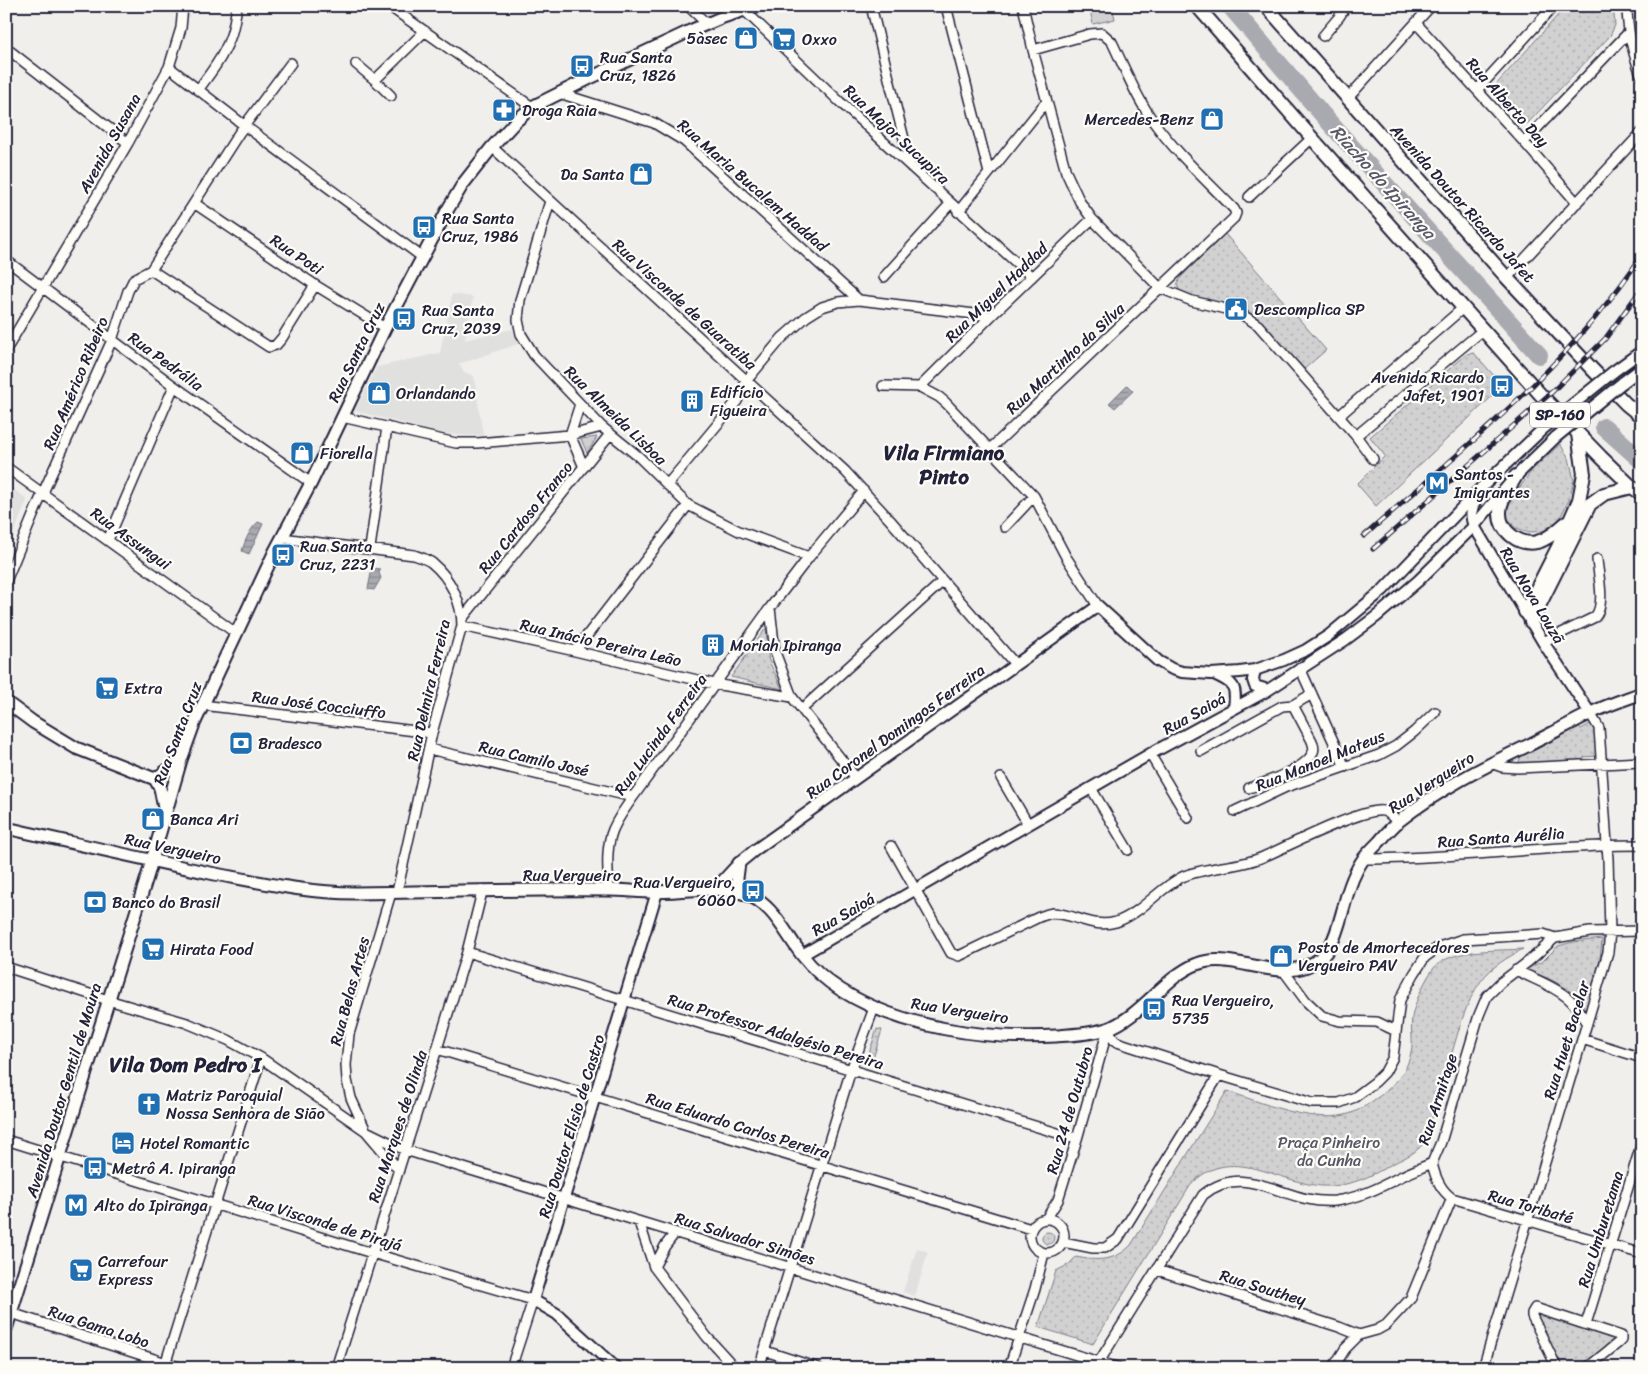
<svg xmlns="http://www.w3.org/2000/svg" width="1648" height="1374" font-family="Sriracha,sans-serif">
<defs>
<pattern id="park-dots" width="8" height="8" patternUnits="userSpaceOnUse" patternTransform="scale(1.25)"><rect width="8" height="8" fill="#d2d1d1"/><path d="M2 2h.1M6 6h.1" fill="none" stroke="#b4b3b4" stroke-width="1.8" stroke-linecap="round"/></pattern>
<pattern id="water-rules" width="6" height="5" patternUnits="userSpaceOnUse" patternTransform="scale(1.25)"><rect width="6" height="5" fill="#a9a9b0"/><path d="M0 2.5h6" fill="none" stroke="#898990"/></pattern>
</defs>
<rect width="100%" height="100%" fill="#f0efec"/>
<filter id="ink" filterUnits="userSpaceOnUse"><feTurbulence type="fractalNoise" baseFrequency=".02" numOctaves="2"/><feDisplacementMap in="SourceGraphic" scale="10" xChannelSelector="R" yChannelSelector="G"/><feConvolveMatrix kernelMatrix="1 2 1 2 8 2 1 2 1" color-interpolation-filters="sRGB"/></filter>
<g filter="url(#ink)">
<path fill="#e0e0df" d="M452 294 473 297 465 340 512 329 518 344 459 364 464 372 474 376 483 435 468 436 440 433 355 411 377 367 440 353Z
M6 484 26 498 27 501 6 552Z
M917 1248 928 1252 915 1296 903 1292Z"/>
<path fill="#d2d1d1" stroke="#7a7a86" d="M1089 6H1112L1115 19 1093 24Z"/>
<path fill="url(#park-dots)" stroke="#7a7a86" d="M1566 6H1613L1615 25 1610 36 1527 124 1494 87Z
M1225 234 1326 350 1303 370 1261 321 1248 311 1232 305 1196 298 1180 292 1177 285 1180 278Z
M1474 353 1503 386 1376 506 1357 484 1385 456 1370 437 1467 354Z
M597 437 587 453 581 439Z
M1560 444 1569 458 1574 480 1569 500 1559 520 1544 531 1530 532 1515 528 1507 517V505L1533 469Z
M766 628 769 661 782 689 731 677Z
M1595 721 1597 756 1584 757 1583 762 1518 764 1523 751 1577 724 1581 729Z
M1602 939 1600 959 1587 1011C1572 986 1551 979 1525 970L1543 961 1558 946 1573 942Z
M1523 949C1507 958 1492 966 1481 981 1465 1003 1459 1030 1451 1056 1443 1083 1434 1109 1427 1137 1420 1152 1406 1157 1392 1164 1370 1177 1349 1187 1323 1186 1279 1184 1229 1141 1190 1186L1093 1344 1038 1327 1056 1271 1068 1265 1076 1257C1096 1261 1115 1262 1131 1245L1227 1091C1260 1102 1310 1123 1345 1115 1358 1112 1370 1103 1381 1095 1395 1085 1408 1070 1411 1052 1414 1041 1410 1030 1412 1018 1413 1006 1428 971 1438 964 1460 948 1497 951 1523 949Z
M877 1029 882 1030 872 1062H866Z
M1042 1238a6 6 0 1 1 12 0a6 6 0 1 1-12 0Z
M1534 1311 1619 1339 1583 1368H1559Z"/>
<path fill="url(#water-rules)" stroke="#737381" d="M1127 385 1133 391 1115 408 1109 403Z
M258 522 263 524 249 554 242 551C245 540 250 529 258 522Z
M372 568 380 569 379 573 381 578 374 590 368 589Z"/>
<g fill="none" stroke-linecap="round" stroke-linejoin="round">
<path stroke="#a9a9b0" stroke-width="18" d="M1230 6 1329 122 1539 355
M1604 427 1642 461"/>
<g stroke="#22223b" stroke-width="12">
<path id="minor" d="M389 6 532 107
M688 6 707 24
M871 6 911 167
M946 6 989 173
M1023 6 1033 50 1066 172 1080 202 1092 219 1160 288 1192 301 1238 312 1258 325 1356 436 1373 459
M1627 6C1627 31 1633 54 1642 77
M744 10 840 102 1032 277
M1416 23 1524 142 1577 203
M1323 36 1339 17 1346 6
M6 52 10 51 128 143
M356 64 375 80 391 96
M169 67 245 126 422 257
M375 80 425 31
M198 90C210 74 223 57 230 38 234 28 235 17 237 6
M1477 90 1554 6
M559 93 654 123 684 141 859 300
M1348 98 1431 6
M1524 142 1628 33
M492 147 845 471 890 520 1015 664
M1249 197 1312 138
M550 201 520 300 518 320 521 334 534 355 602 427 639 457 688 505 739 531 809 557
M194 203 315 285 385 328
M958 212 1046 102
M6 260 174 386 311 483
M151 270 269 347 276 345 282 338 315 285
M884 277 950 204
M1507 278 1642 132
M6 350 128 143 169 67 181 28 183 6
M883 386 920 387 939 397 946 403 1034 496 1066 557 1098 606
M920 387 991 316 1092 219
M580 404 570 435 584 467
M1339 416 1463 308
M342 417 456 443H477L570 435 602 427
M1356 436 1483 330
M990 449 1234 218 1236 213 1234 209C1207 181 1176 153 1153 121 1136 97 1125 69 1112 42L1102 33 1090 34 1033 50
M6 467 237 634
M667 485 737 401 747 380 782 338 806 317 822 307 838 302 859 300 991 316
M1005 527 1034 496
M282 538 414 555C420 557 427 559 432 563 450 578 462 602 462 626L432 733 397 892
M108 540 174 386
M370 548 387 427
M6 581 37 506 112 340 128 291 134 279 151 270 239 133 291 63
M770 608 775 652 792 697 856 778
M462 619 610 434
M462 626 575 651 714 684 792 697
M1543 642 1595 617C1606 604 1598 575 1597 559
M575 651 688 505
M1300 668 1345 767
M202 705 432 733
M1293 705 1312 694
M802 709 943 581
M429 749 633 797
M1201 751 1282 706 1293 705 1312 741C1313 745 1315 748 1313 752 1307 769 1264 783 1249 788
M1150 754 1188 818
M1491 763 1502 767 1518 768 1642 762
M1001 778 1028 824
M1091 788 1128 850
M1235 811 1286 787 1379 755 1396 746 1414 732 1435 712
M891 846 951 953 959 956 1039 917C1043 916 1049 913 1053 913 1075 914 1093 929 1116 922 1142 913 1158 889 1182 877 1206 866 1238 868 1263 857 1284 848 1364 807 1383 811 1389 812 1393 817 1397 822
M1363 859C1456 859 1549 845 1642 845
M609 890C608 872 606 852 611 835 615 821 625 809 633 797L770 608 809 557 864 491
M391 893 349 1034 346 1065 347 1080 351 1098 366 1131 399 1170
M467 952 1077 1139
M6 967 108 1000 187 1023 228 1040 261 1058 366 1131 405 1150 1119 1368
M1283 970 1306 1001 1322 1016 1340 1021 1377 1022 1396 1031
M1516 970C1533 979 1553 985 1568 998 1576 1005 1581 1015 1587 1023
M1108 1029 1114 1040 1117 1042 1219 1075 1312 1103H1339L1355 1097 1375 1082 1385 1072 1393 1057 1400 1000 1414 974 1425 957 1439 947 1463 939 1498 937 1543 934 1555 938 1590 932 1642 931
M1582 1039 1642 1058
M437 1049 1031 1229
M6 1140 372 1253 533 1300 511 1368
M1432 1163C1435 1177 1440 1190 1452 1198L1642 1254
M1030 1236a17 17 0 1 1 34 0a17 17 0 1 1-34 0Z
M1046 1219 1058 1200 1077 1139 1108 1029
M639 1222 654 1267 707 1337 735 1368
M1063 1242 1093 1248H1105L1118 1239 1219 1075
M654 1267 665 1246 675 1233
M1157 1270 1339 1327 1359 1335
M11 1313 182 1368
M1586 1324 1642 1142
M765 1351 818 1368
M1099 1362 1203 1195C1247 1159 1286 1206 1335 1201 1359 1198 1379 1188 1400 1177 1410 1172 1421 1168 1432 1163L1441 1142 1479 1015 1487 996 1500 983 1529 961 1555 938
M164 1368 261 1058
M336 1368 437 1049 467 952 482 892
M759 1368 851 1070 874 1008
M1009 1368 1035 1289 1044 1253
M1333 1368 1345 1349 1359 1335 1377 1330 1386 1325 1411 1298 1452 1198
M1483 1368 1587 1023 1608 952 1610 932 1608 859 1599 728 1590 713
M1557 1368 1532 1316V1313L1535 1308 1621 1336V1340L1618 1343 1587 1368"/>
</g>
<g stroke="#22223b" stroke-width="14">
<path id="tertiary" d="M1613 372 1642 351
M1622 383 1642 368
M1477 497C1472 506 1469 515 1474 526L1543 642 1590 713
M1255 670 1253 680 1255 686 1268 690
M1214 674C1234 683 1237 686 1234 708
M716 888 739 863 755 850 1098 606 1158 661 1172 669 1182 672 1211 674 1240 672 1255 670 1284 660 1306 650 1328 636 1383 590 1482 487 1545 427
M802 955 1150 754 1268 690 1345 640 1377 616 1418 581 1474 526 1516 476 1556 437
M616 1368 557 1314 533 1300 657 892"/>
</g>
<g stroke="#22223b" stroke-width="15">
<path id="secondary" d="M6 702 33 722 76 748 155 779
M155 779 160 788 164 808
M155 779 180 761
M6 828C74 843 142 859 210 873 259 882 306 893 356 893 440 892 525 889 609 890 624 890 639 892 653 892 683 892 713 885 742 893 773 902 784 932 802 955 812 968 827 981 841 990 901 1028 986 1040 1056 1036 1072 1035 1091 1034 1107 1029 1142 1016 1164 977 1197 964 1231 951 1270 980 1307 966 1333 956 1337 930 1344 906 1348 890 1354 872 1364 858 1368 853 1374 847 1379 842 1385 835 1392 827 1399 821 1438 790 1483 767 1527 746 1547 736 1567 725 1587 715 1604 706 1623 700 1642 693
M739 863 737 878 739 892
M6 1329 148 874 181 760 194 724 275 551 311 483 385 328 448 209 463 184 492 147 516 121 532 107 590 78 690 31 723 17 757 6"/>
</g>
<g stroke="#22223b" stroke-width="16">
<path id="primary" d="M1197 6 1312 138 1540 394 1601 457 1632 487 1642 494
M1266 6 1507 278 1592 369 1626 404 1642 417
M1516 476C1510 487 1500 499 1500 512 1499 530 1518 546 1537 542 1548 539 1557 531 1566 523
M1525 612 1558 547 1579 500 1584 474 1578 434
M1531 622 1590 504 1604 494 1632 487"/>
</g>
<use href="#minor" stroke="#fdfcf7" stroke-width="9"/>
<use href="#tertiary" stroke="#fdfcf7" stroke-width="10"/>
<use href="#secondary" stroke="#fdfcf7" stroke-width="11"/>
<use href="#primary" stroke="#fdfcf7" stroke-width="12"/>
<g stroke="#22223b" stroke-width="5">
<path id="rail" d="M1364 536C1463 449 1569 366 1642 255
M1373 549 1552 392 1605 339 1642 288"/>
</g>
<use href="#rail" stroke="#fdfcf7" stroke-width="3" stroke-dasharray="9" stroke-linecap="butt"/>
<g stroke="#22223b" stroke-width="14" stroke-linecap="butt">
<path id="tertiary-bridge" d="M1545 427 1613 372
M1556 437 1622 383"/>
</g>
<use href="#tertiary-bridge" stroke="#fdfcf7" stroke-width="10"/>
</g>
</g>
<defs>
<g id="shop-square" transform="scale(1.25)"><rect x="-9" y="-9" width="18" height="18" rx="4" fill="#1f6fb2" stroke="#fdfcf7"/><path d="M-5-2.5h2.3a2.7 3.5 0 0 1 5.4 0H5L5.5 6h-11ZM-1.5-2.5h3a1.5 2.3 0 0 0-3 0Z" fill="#fff"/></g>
<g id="supermarket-square" transform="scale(1.25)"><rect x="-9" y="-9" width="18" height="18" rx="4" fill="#1f6fb2" stroke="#fdfcf7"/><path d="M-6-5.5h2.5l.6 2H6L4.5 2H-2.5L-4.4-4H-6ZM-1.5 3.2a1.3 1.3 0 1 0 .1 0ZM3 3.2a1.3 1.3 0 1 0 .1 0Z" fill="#fff"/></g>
<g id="bus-square" transform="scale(1.25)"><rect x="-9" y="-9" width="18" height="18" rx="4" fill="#1f6fb2" stroke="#fdfcf7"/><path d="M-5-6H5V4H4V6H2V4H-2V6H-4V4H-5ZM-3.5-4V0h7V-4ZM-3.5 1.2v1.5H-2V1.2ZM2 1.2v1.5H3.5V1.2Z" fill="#fff"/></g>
<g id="pharmacy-square" transform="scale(1.25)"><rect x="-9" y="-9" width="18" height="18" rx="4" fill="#1f6fb2" stroke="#fdfcf7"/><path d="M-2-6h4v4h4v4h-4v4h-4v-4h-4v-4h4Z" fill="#fff"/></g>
<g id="civic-square" transform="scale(1.25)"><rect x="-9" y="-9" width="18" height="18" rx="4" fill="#1f6fb2" stroke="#fdfcf7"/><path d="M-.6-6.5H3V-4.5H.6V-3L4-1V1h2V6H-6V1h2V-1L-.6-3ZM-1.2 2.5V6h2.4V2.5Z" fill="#fff"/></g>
<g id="building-square" transform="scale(1.25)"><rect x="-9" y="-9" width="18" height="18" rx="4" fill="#1f6fb2" stroke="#fdfcf7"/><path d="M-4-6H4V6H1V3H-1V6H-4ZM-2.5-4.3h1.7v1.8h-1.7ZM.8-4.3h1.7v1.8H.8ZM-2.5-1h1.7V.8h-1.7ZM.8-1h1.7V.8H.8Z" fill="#fff"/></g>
<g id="metro-square" transform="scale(1.25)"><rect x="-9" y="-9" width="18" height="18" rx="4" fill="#1f6fb2" stroke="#fdfcf7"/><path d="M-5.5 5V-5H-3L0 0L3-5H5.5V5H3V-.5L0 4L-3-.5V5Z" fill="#fff"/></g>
<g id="bank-square" transform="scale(1.25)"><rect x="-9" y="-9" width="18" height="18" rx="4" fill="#1f6fb2" stroke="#fdfcf7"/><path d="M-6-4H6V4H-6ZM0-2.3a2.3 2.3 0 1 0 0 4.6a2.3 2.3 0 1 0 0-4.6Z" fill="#fff"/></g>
<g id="church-square" transform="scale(1.25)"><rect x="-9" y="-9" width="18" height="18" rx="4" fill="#1f6fb2" stroke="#fdfcf7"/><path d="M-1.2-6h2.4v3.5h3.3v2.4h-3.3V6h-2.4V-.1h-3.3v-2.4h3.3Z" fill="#fff"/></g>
<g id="hotel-square" transform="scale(1.25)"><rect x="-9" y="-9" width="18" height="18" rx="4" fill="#1f6fb2" stroke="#fdfcf7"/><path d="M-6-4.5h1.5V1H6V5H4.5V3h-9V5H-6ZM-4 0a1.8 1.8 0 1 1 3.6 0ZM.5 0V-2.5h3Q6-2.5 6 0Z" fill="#fff"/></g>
</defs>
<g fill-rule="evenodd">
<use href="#shop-square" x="746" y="38"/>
<use href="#supermarket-square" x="784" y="39"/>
<use href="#bus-square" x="582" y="66"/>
<use href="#pharmacy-square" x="504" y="110"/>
<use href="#shop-square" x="1212" y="119"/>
<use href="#shop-square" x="641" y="174"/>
<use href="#bus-square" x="424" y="227"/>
<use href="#civic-square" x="1236" y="309"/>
<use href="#bus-square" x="404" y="319"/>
<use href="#bus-square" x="1502" y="386"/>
<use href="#shop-square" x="379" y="393"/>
<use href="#building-square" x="692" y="401"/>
<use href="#shop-square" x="302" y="453"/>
<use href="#metro-square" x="1437" y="483"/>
<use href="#bus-square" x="283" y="555"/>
<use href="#building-square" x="713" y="645"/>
<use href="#supermarket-square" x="107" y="688"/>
<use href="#bank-square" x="241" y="743"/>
<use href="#shop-square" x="153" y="819"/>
<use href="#bus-square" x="753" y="891"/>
<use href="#bank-square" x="95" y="902"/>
<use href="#supermarket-square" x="153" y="949"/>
<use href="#shop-square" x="1281" y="956"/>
<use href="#bus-square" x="1154" y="1009"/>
<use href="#church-square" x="149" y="1104"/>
<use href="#hotel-square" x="123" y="1143"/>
<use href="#bus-square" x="95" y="1168"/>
<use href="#metro-square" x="76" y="1205"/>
<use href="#supermarket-square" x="81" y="1270"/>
</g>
<g text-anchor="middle" stroke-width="4.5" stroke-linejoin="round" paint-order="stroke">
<rect fill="#fdfcf7" stroke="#646373" stroke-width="1" x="1530" y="402.5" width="60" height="25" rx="4"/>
<g font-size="15" font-weight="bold" fill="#22223b">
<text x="1560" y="420">SP-160</text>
</g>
<g font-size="16" fill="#22223b" stroke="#fdfcf7" text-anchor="start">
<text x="728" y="44" text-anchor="end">5àsec</text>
<text x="802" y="45">Oxxo</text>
<text x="600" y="63">Rua Santa<tspan x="600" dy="18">Cruz, 1826</tspan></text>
<text x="522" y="116">Droga Raia</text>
<text x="1194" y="125" text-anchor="end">Mercedes-Benz</text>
<text x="624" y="180" text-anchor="end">Da Santa</text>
<text x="442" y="224">Rua Santa<tspan x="442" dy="18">Cruz, 1986</tspan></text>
<text x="1254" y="315">Descomplica SP</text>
<text x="422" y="316">Rua Santa<tspan x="422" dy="18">Cruz, 2039</tspan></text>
<text x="1484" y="383" text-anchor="end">Avenida Ricardo<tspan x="1484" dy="18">Jafet, 1901</tspan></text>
<text x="710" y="398">Edifício<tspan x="710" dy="18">Figueira</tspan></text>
<text x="396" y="399">Orlandando</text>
<text x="320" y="459">Fiorella</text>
<text x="1454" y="480">Santos -<tspan x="1454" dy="18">Imigrantes</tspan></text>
<text x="300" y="552">Rua Santa<tspan x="300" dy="18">Cruz, 2231</tspan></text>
<text x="730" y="651">Moriah Ipiranga</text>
<text x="124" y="694">Extra</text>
<text x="258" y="749">Bradesco</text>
<text x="170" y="825">Banca Ari</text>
<text x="736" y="888" text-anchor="end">Rua Vergueiro,<tspan x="736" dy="18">6060</tspan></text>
<text x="112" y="908">Banco do Brasil</text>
<text x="1298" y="953">Posto de Amortecedores<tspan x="1298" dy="18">Vergueiro PAV</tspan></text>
<text x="170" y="955">Hirata Food</text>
<text x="1172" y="1006">Rua Vergueiro,<tspan x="1172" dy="18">5735</tspan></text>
<text x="166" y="1101">Matriz Paroquial<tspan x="166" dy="18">Nossa Senhora de Sião</tspan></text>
<text x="140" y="1149">Hotel Romantic</text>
<text x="112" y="1174">Metrô A. Ipiranga</text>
<text x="94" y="1211">Alto do Ipiranga</text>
<text x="98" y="1267">Carrefour<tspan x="98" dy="18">Express</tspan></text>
</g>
<g font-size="16" fill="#22223b" stroke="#fdfcf7">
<text transform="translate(1508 102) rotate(48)" y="6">Rua Alberto Day</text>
<text transform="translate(897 134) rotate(43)" y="6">Rua Major Sucupira</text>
<text transform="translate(109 143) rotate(-61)" y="6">Avenida Susana</text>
<text transform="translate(753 185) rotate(41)" y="6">Rua Maria Bucalem Haddad</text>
<text transform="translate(1463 203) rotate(48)" y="6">Avenida Doutor Ricardo Jafet</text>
<text transform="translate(297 254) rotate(34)" y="6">Rua Poti</text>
<text transform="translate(996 292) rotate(-44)" y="6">Rua Miguel Haddad</text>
<text transform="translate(685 304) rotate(42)" y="6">Rua Visconde de Guaratiba</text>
<text transform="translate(356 352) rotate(-64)" y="6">Rua Santa Cruz</text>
<text transform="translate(1065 358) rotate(-43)" y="6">Rua Martinho da Silva</text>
<text transform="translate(166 361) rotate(36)" y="6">Rua Pedrália</text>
<text transform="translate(75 383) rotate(-67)" y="6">Rua Américo Ribeiro</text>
<text transform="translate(616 415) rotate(44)" y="6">Rua Almeida Lisboa</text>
<text transform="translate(525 517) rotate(-51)" y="6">Rua Cardoso Franco</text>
<text transform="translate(131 538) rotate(36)" y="6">Rua Assungui</text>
<text transform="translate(1533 595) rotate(59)" y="6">Rua Nova Louzã</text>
<text transform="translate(601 642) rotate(13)" y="6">Rua Inácio Pereira Leão</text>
<text transform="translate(428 690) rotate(-77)" y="6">Rua Delmira Ferreira</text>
<text transform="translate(319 704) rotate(7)" y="6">Rua José Cocciuffo</text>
<text transform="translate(1194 713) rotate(-29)" y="6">Rua Saioá</text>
<text transform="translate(895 731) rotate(-36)" y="6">Rua Coronel Domingos Ferreira</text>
<text transform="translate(177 733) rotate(-69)" y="6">Rua Santa Cruz</text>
<text transform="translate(660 734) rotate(-54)" y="6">Rua Lucinda Ferreira</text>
<text transform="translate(534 758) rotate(13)" y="6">Rua Camilo José</text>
<text transform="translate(1320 760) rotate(-22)" y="6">Rua Manoel Mateus</text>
<text transform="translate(1431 782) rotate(-33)" y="6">Rua Vergueiro</text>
<text transform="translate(1501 837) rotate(-4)" y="6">Rua Santa Aurélia</text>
<text transform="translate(173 848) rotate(12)" y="6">Rua Vergueiro</text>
<text x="572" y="881">Rua Vergueiro</text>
<text transform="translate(843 914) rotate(-30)" y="6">Rua Saioá</text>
<text transform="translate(349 991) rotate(-75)" y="6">Rua Belas Artes</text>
<text transform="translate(960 1010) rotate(9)" y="6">Rua Vergueiro</text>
<text transform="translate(776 1031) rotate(17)" y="6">Rua Professor Adalgésio Pereira</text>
<text transform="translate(1566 1040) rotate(-73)" y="6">Rua Huet Bacelar</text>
<text transform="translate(63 1090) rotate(-73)" y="6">Avenida Doutor Gentil de Moura</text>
<text transform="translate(1437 1099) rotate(-72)" y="6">Rua Armitage</text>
<text transform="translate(1069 1110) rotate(-74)" y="6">Rua 24 de Outubro</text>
<text transform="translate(738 1125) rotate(17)" y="6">Rua Eduardo Carlos Pereira</text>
<text transform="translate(397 1126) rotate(-72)" y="6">Rua Marques de Olinda</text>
<text transform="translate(571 1126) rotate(-73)" y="6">Rua Doutor Elísio de Castro</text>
<text transform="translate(1531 1206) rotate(16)" y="6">Rua Toribaté</text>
<text transform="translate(325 1222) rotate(17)" y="6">Rua Visconde de Pirajá</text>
<text transform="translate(1600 1229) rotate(-73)" y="6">Rua Umburetama</text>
<text transform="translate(745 1238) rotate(17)" y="6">Rua Salvador Simões</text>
<text transform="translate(1263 1287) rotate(17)" y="6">Rua Southey</text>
<text transform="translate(99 1326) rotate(18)" y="6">Rua Gama Lobo</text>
</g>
<g font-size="16" fill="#575768" stroke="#fdfcf7">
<text x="1329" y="1148">Praça Pinheiro<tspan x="1329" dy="18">da Cunha</tspan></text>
</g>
<g font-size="18" font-style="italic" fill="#58586a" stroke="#fdfcf7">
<text transform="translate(1383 182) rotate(48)" y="6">Riacho do Ipiranga</text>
</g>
<g font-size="21" font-weight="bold" fill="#22223b" stroke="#fdfcf7">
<text x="944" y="460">Vila Firmiano<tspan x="944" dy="24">Pinto</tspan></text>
<text x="185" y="1072">Vila Dom Pedro I</text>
</g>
</g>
<rect width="1648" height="1374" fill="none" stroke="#fdfcf7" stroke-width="25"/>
<rect x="12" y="12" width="1623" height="1349" fill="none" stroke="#22223b" stroke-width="2" filter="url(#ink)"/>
</svg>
